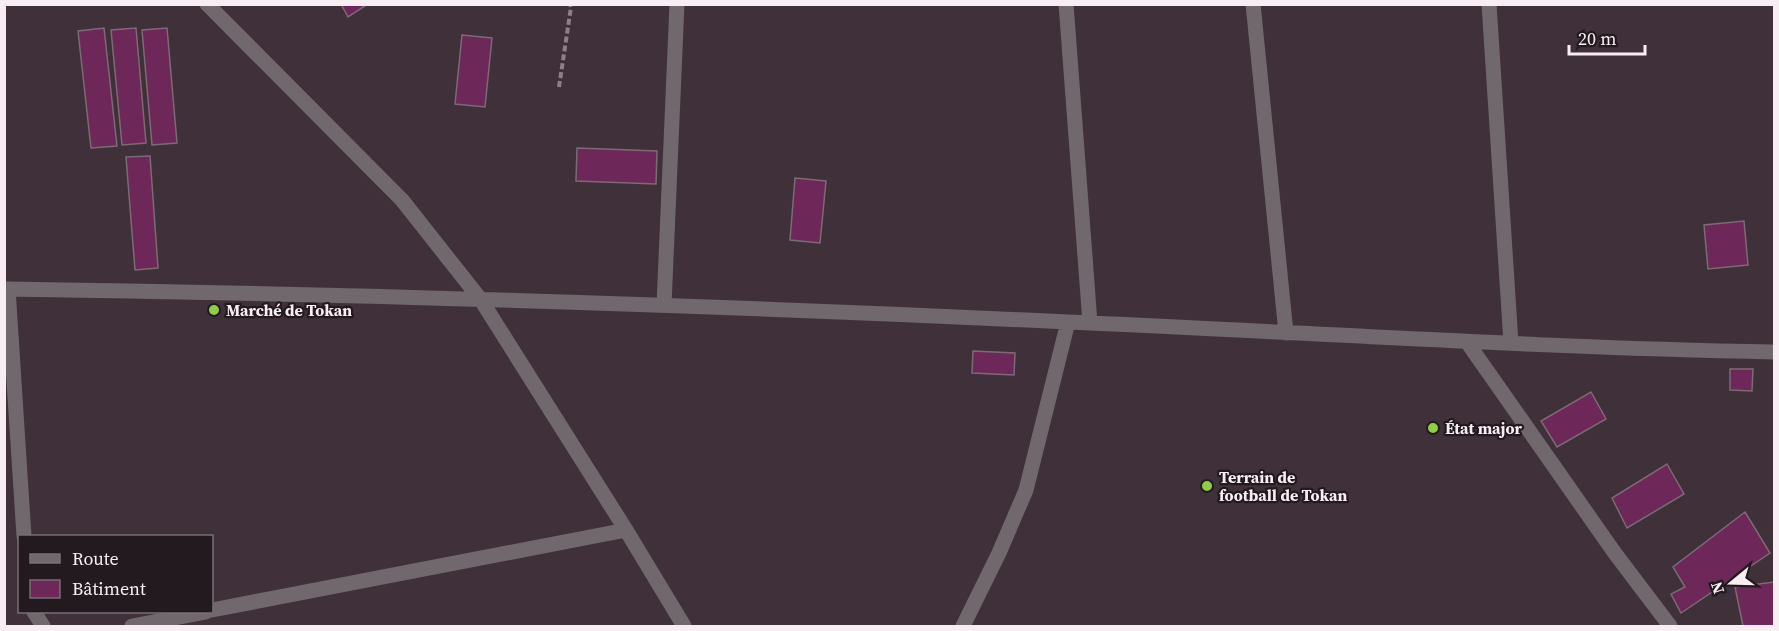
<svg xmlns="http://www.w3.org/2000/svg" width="1779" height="631" font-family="'Source Serif 4',serif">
<rect width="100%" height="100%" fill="#40303a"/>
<path fill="#6d2758" stroke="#7c6a75" stroke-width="1.5" d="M341 4H368L348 17Z
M104 28 117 146 91 148 78 31Z
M136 28 146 143 122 145 111 30Z
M167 28 177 143 152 145 142 30Z
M462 35 492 38 485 107 455 104Z
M577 148 657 151 656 184 576 181Z
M150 156 158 268 135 270 126 157Z
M795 178 826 181 820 243 790 240Z
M1744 221 1748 265 1708 269 1704 225Z
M973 351 1015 353 1014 375 972 373Z
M1730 369H1753L1752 391 1730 390Z
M1591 392 1606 419 1557 447 1541 421Z
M1667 464 1684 494 1627 528 1612 498Z
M1745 512 1770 553 1681 613 1671 594 1685 587 1673 567Z
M1774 582V626H1743L1735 587Z"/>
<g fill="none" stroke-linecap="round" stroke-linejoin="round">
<path stroke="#8d7f88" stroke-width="4" stroke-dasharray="6 3" stroke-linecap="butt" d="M559 87 571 7 570 4"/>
<path stroke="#70686d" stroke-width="15" d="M207 4 402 200 481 300 626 530 684 626
M1066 4 1090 323
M1253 4 1286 333
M1489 4 1511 343
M4 289C366 294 728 306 1090 323 1318 333 1546 348 1774 352
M8 289 24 536
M664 305 677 4
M1467 342 1614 552 1670 626
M212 610 626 530
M34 612 43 626
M132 626 206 612
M963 626 999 553 1026 490 1068 322"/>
</g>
<g fill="#8ece43" stroke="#221a1f" stroke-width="2">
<circle cx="214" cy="310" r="6"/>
<circle cx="1433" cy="428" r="6"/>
<circle cx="1207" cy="486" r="6"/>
</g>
<g text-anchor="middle" stroke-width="4.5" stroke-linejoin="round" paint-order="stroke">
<g font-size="16" font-weight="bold" fill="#f8edf3" stroke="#221a1f" text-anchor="start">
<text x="226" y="316">Marché de Tokan</text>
<text x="1445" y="434">État major</text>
<text x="1219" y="483">Terrain de<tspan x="1219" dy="18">football de Tokan</tspan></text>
</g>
</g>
<rect width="1779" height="631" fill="none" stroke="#f8edf3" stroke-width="12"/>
<rect x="18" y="535" width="195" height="78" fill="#221a1f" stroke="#786e74" stroke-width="1.5"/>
<rect x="30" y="554" width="30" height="9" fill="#70686d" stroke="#786e74" stroke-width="1.5"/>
<text x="72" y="565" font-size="18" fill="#f8edf3">Route</text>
<rect x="30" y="580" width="30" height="18" fill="#6d2758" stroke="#786e74" stroke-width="1.5"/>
<text x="72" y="595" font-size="18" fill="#f8edf3">Bâtiment</text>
<g transform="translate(1731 583) rotate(251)" stroke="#221a1f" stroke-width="4.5" paint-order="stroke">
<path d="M0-4.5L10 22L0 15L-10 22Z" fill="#f8edf3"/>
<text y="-9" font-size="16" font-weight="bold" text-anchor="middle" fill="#f8edf3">N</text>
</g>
<path d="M1569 45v9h76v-9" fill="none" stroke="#f8edf3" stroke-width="3"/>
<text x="1578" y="45" font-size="18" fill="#f8edf3" stroke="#221a1f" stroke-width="4.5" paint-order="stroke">20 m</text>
</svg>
